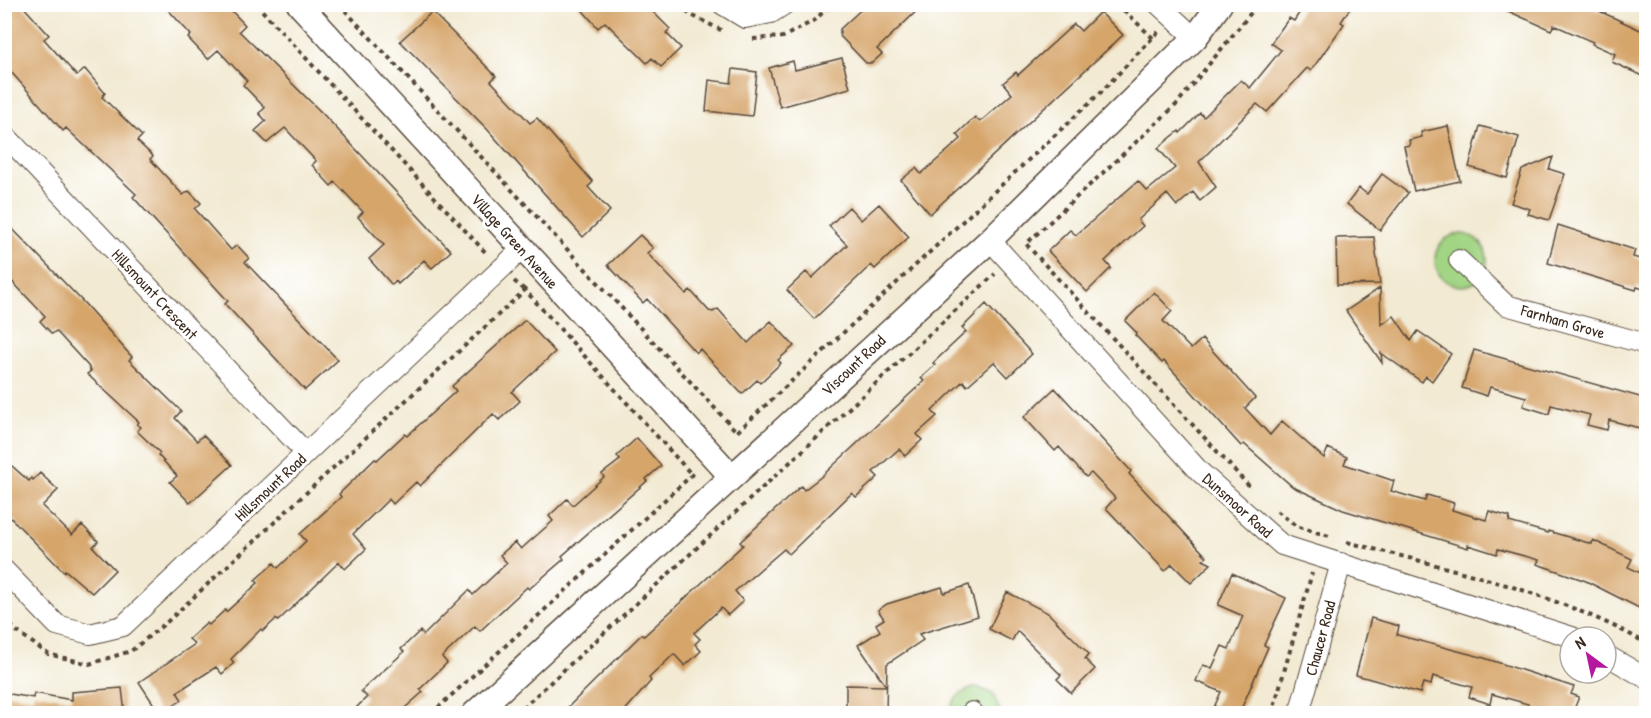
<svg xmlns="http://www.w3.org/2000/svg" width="1651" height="718" font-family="'Patrick Hand',sans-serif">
<rect width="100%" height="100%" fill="#fff"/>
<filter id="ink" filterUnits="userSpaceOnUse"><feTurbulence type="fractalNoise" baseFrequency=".0167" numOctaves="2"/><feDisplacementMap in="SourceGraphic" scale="12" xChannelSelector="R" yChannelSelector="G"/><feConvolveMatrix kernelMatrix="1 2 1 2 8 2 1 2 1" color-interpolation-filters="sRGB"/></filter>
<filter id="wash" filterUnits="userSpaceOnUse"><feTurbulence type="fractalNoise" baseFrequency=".008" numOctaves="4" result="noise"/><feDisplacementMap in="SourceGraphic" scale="24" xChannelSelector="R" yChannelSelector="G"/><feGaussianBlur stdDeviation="1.35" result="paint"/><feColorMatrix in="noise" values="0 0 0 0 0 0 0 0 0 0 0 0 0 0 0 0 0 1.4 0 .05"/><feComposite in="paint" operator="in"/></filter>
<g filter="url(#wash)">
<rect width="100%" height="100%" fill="#f2ead3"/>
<path fill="#a1d483" stroke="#6e7f50" stroke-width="1.5" d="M1435 260a26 26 0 1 1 52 0a26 26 0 1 1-52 0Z
M977 687 993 694 1001 713 949 714C953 697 961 691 977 687Z"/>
<g id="blocks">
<path fill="#d6a56a" d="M4 4H21L49 35 44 39 77 76 85 69 105 93 102 97 142 136 137 141 153 156 150 159 183 195 189 191 201 203 195 209 231 250 237 245 249 258 245 262 338 360 305 390 225 304 228 301 133 197 136 194 66 128 63 131 4 64Z
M163 4H225L245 25 239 31 323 114 451 251 432 268 424 260 398 284 396 281 392 285 369 259 384 245 358 217 363 212 335 182 331 186 312 165 316 161 285 128 267 143 255 131 266 121 259 113 265 108 243 85 247 81 218 50 208 59 188 38 191 35Z
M577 4H645L670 29 666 33 681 48 661 67 652 58 647 63 605 22 598 28Z
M867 4H924L877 49 882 54 872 63H866L840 36V29Z
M1305 4H1353L1341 22 1344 24 1311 71 1307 68 1267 112 1257 104 1199 162 1216 187 1200 201 1193 192 1177 206 1167 194 1138 220 1143 226 1105 261 1111 268 1087 292 1048 251 1070 230 1076 235 1138 181 1147 191 1175 168 1158 148 1179 131 1180 133 1200 113 1204 117 1241 80 1250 88 1281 50 1271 43 1289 18 1294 21Z
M1492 4H1584L1647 33V78L1612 62 1615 54 1592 44 1593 42 1554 25 1551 30Z
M432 12 496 76 491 81 530 123 537 118 593 182 588 187 610 211 583 237 487 129 400 41Z
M1100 12 1123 35 930 214 901 180 916 168 921 174 961 139 957 134 975 117 980 122 1012 94 1003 83 1016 72 1018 75 1074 24 1081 31Z
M842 58 850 88 780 107 769 68 793 61 795 70Z
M733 69 757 72 752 116 706 111 709 80 731 83Z
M1448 126 1460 181 1414 191 1404 146 1410 145 1409 140 1422 137 1421 132Z
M1480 126 1519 137 1507 178 1469 167Z
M1553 157 1549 169 1565 174 1549 220 1528 214 1530 209 1511 203 1522 170Z
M1382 174 1408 193 1380 230 1347 204 1359 188 1367 194Z
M879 204 909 237 875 269 871 265 814 319 787 290 806 272 812 278 847 245 829 226 849 207 861 220Z
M4 220 85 304 132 357 129 360 181 411 175 418 197 441 203 435 232 465 190 503 170 482 177 476 158 455 160 453 137 431 141 427 137 424 139 422 87 374 91 371 88 366 56 331 52 334 40 321 45 316 4 273Z
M1558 225 1635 250 1633 257 1647 261V290L1637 287 1636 290 1548 263Z
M640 235 653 248 647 253 686 294 690 290 709 311 713 312 718 309 748 343 771 321 794 346 778 360 781 363 760 383 757 380 742 394 700 349 696 353 647 299 643 303 608 265Z
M1374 237 1380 284 1337 285 1336 238Z
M1380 288 1381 325 1394 316 1411 341 1418 331 1451 354 1432 381 1426 376 1422 382 1381 353 1382 363 1346 311Z
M1154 292 1172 311 1163 321 1191 349 1202 339 1255 398 1245 408 1270 435 1282 421 1324 458 1328 448 1347 457 1344 464 1394 481 1391 491 1425 501 1427 495 1454 503 1452 510 1486 520 1489 511 1510 517 1509 522 1548 533V531L1592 544 1593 540 1632 559 1628 567 1647 576V592L1639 608 1586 581 1537 564 1539 560 1498 549 1497 554 1468 545V548L1343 510 1293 487 1244 444 1241 446 1164 361 1162 363 1135 335 1137 333 1125 321Z
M986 304 1032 354 1008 377 994 362 967 386 963 381 932 411 937 416 917 434 922 440 905 456 899 449 873 472 878 477 856 497 852 493 789 554 784 549 735 591 743 601 728 615 721 608 694 633 700 639 695 644 701 651 685 666 674 654 649 678 651 681 622 714H561L642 634 644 636 743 545 740 542 801 486 804 490 822 476 924 381 921 378 935 365 933 363 966 332 962 328Z
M525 320 555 352 512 392 520 401 499 420 493 414 420 486 416 482 393 504 389 499 353 534 366 549 345 569 339 562 278 621 276 619 263 631 261 629 231 659 234 663 222 674 216 667 177 692 182 700 160 714 139 682 195 644 189 639 207 623 209 625 225 610 226 612 258 583 255 580 274 563 278 568 306 541 300 534 341 497 339 494 375 459 377 460 405 434 407 436 456 391 452 386Z
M1474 350 1647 399V430L1609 420 1607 430 1587 425 1590 415 1551 405 1549 414 1523 406 1526 397 1490 387 1487 396 1462 388Z
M1055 388 1131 471 1129 474 1207 557 1203 560 1211 564 1191 583 1172 564 1165 571 1106 508 1115 498 1091 473 1086 477 1059 447 1055 451 1024 417Z
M637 438 661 466 646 479 647 481 562 556 564 559 529 589 527 587 480 631 475 626 442 657 447 663 420 689 423 692 398 714H350L367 697 361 691 404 652 401 649 420 631 424 635 469 590 473 595 507 563 500 555 515 542 521 549 553 521 549 516 567 499 573 505 604 477 602 474 620 460 617 456Z
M4 459 29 481 31 478 33 480 40 473 58 490 42 506 72 535 82 525 98 541 93 547 115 570 92 593 65 570 64 572 4 511Z
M1232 573 1286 598 1264 645 1268 647 1239 714H1211L1221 692 1196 681 1203 665 1212 668 1222 646 1229 649 1243 616 1218 605Z
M969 585 978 616 919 634 923 640 887 664 886 714H854L855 708H846V685L886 686 858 645 880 631 876 624 884 619 878 610 887 604 942 587 944 593Z
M1007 592 1048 613 1089 654 1085 659 1095 669 1071 693 1057 679 1061 675 1017 631 1012 641 989 629Z
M1371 618 1399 626 1397 635 1481 657 1574 687 1571 694 1579 697 1572 714H1524L1528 704 1492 694 1490 704 1469 697 1472 687 1433 676 1431 685 1423 683 1420 693 1356 675Z
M122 688 125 714H4V693L33 698 34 693 72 700V692Z"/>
</g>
</g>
<g filter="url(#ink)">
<use href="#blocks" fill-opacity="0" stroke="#564739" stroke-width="1.5"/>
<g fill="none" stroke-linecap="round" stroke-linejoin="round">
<g stroke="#564739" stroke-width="22">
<path id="minor" d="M722 4 745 18 771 13 785 4
M1158 4 1195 38
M4 134 306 453
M990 240 1200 472 1282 545 1572 637
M1459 260 1506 305 1646 344
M4 570 57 625 90 634 123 626 522 249
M1606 655 1646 678
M972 712 974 714
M1299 714 1341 563"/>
</g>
<g stroke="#564739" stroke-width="27">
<path id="tertiary" d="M299 4 732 477
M474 714 990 240 1195 38 1220 4"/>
</g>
<path stroke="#564739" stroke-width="4" stroke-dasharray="4.5 4.5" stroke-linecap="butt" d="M256 4 487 254
M339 4 737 432 1100 93 1160 30
M680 4 689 14 725 32
M1117 4 1154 39
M1637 4 1646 9
M753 39 783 37 815 20 831 4
M514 281 525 290
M1249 486 1026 244 1176 105 1258 4
M1277 511 1296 526 1329 536
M1347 542C1449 569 1554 591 1646 643
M4 618 15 630 48 654 89 664 131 651 168 621 525 290 692 475
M431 714 694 473
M516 714 995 274
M1272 714 1312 573"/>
<use href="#minor" stroke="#fff" stroke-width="20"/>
<use href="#tertiary" stroke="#fff" stroke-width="24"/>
</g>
</g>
<g text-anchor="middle" stroke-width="6" stroke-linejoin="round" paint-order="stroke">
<g font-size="16" fill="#3b2a1e" stroke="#fff">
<text transform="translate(515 241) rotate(48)" y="6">Village Green Avenue</text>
<text transform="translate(155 294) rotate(47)" y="6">Hillsmount Crescent</text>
<text transform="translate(1563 321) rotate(16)" y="6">Farnham Grove</text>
<text transform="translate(853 365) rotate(-43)" y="6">Viscount Road</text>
<text transform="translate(270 487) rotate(-43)" y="6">Hillsmount Road</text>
<text transform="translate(1238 505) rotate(42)" y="6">Dunsmoor Road</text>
<text transform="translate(1320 638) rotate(-75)" y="6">Chaucer Road</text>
</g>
</g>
<rect width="1651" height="718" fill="none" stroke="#fff" stroke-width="24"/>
<g transform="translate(1588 655) rotate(327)"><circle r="28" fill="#ffffff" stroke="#b1aaa5" stroke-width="1.5"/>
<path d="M0-4.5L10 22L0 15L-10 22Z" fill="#b5179e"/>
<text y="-9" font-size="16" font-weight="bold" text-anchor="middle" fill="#3b2a1e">N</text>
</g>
</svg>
